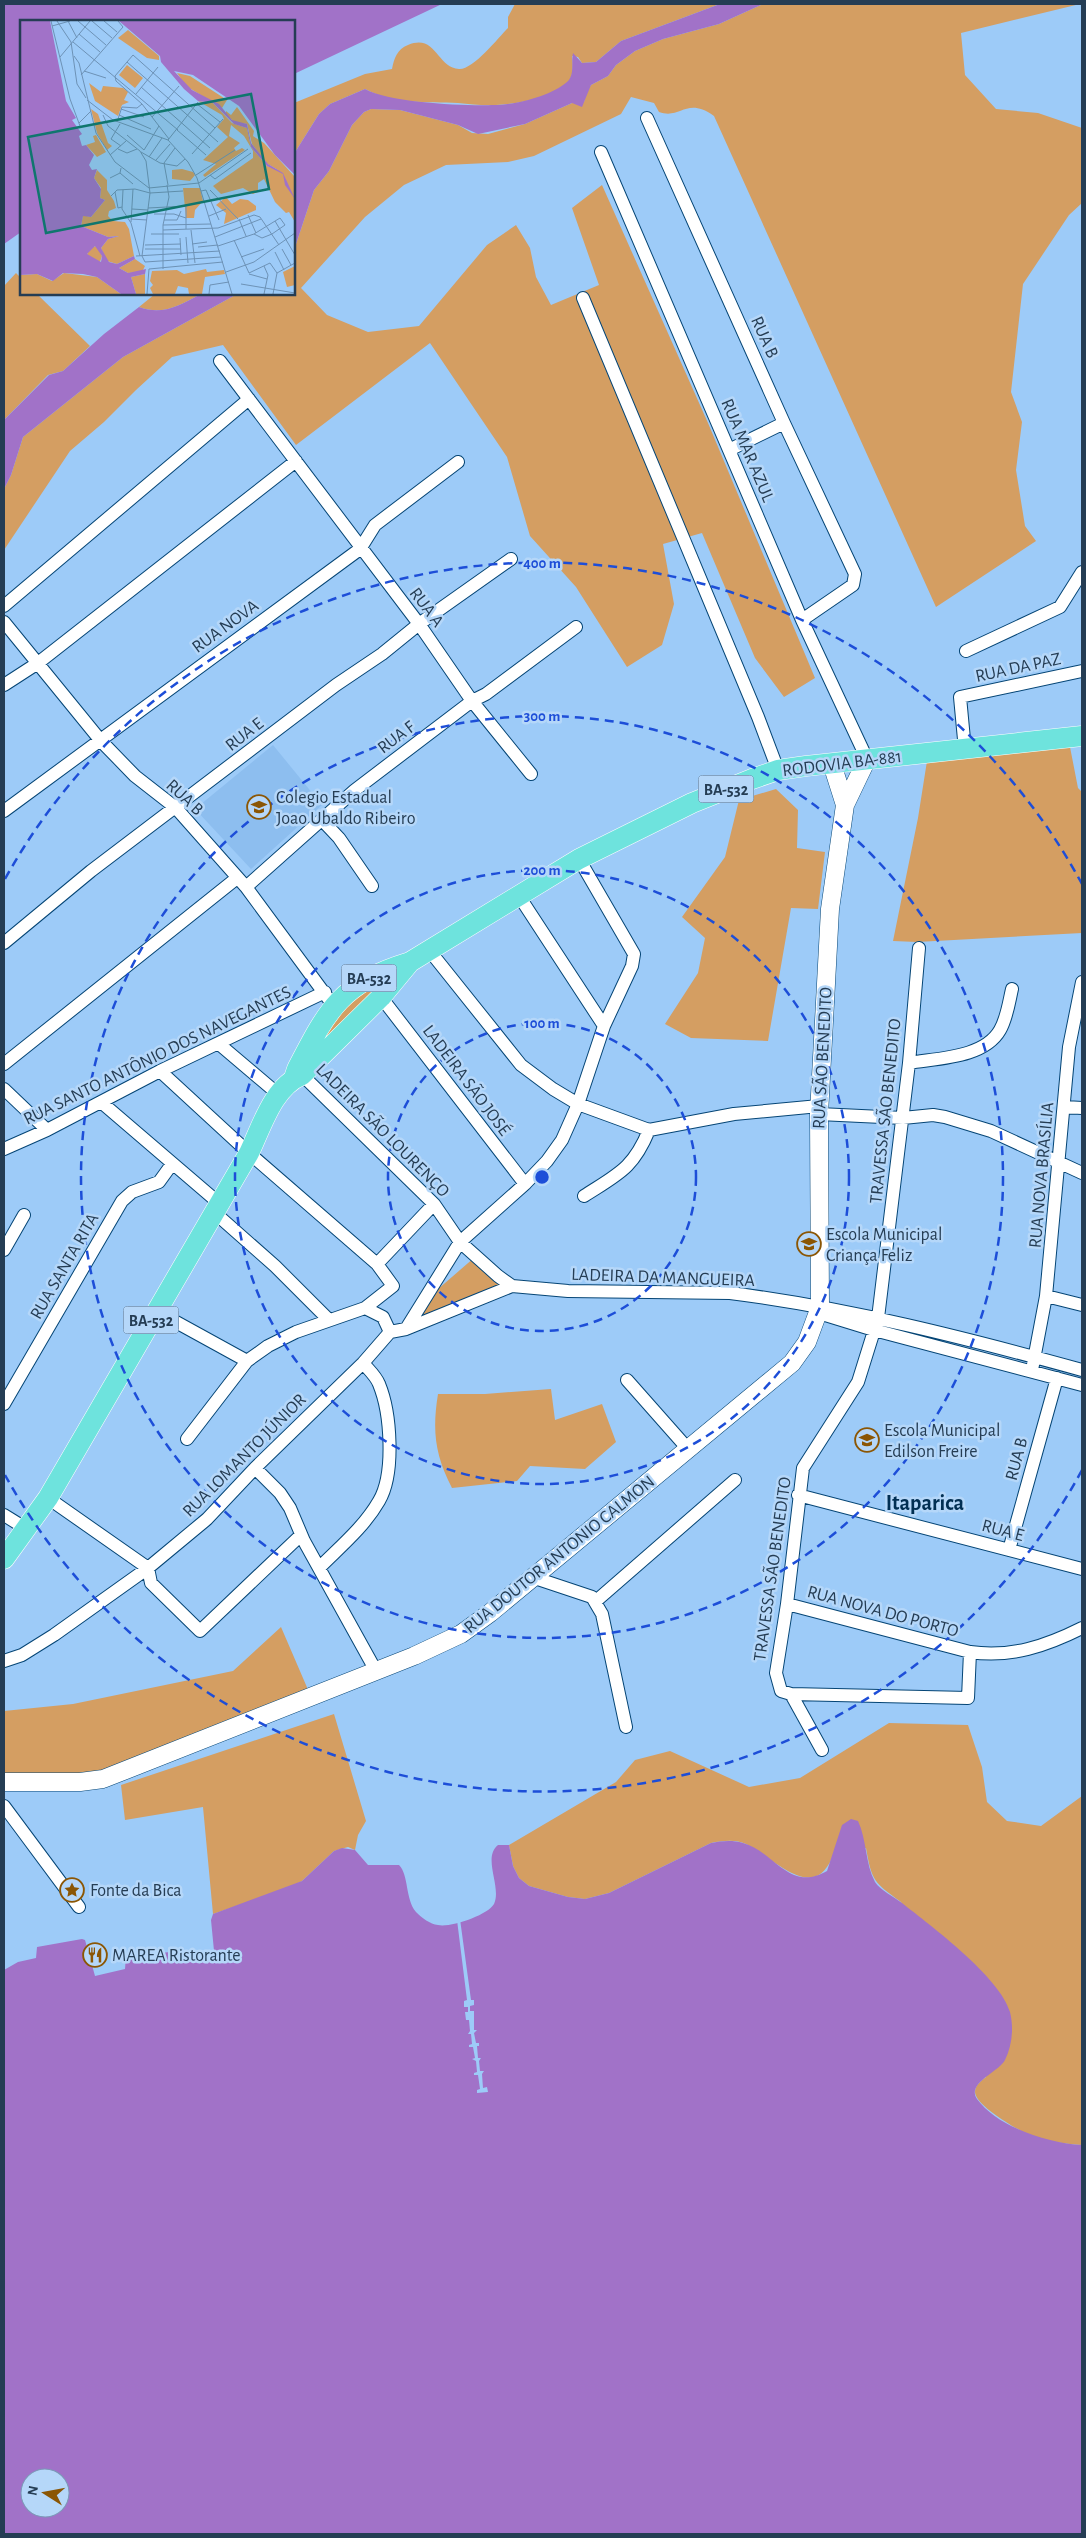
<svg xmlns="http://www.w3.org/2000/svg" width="1086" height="2538" font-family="'Alegreya Sans',sans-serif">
<rect width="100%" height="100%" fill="#9dcbf8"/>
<path fill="#8dbeef" d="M273 745 322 805 251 869 195 809Z"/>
<path fill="#d49e62" d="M515 4H720L621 41 596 62 582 63 578 57 572 56C573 64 574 76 568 82 551 98 518 104 496 105 484 106 470 104 458 103 428 102 392 104 365 89L330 104 319 114 294 154V103L365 74 392 69C394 59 397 49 408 45 436 33 437 68 459 69 473 70 498 38 508 28V17Z
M763 4H1080L961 33 965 75 996 109 1038 113 1082 128V203L1069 215 1023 284 1011 392 1022 422 1016 470 1025 526 1036 541 936 607 714 116C686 96 681 120 659 112L654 103 631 97 621 114 534 156 508 162 446 165 404 185 365 217 301 288 327 315 368 332 419 326 487 245 516 225 530 248 536 277 551 305 599 285 572 208 602 185 708 423 815 678 784 697 755 658 702 533 663 544 674 604 662 645 627 667 576 587 530 536 507 457 430 343 296 445 223 345 172 357 136 390 104 422 70 451 4 550V489L11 475 23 437 123 357 237 294H294V250L314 190 329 171 352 125 364 112 371 109 400 110 458 125 472 133 488 134 525 124 572 103 584 102 586 92 591 85 608 76 616 65 635 51 663 39 719 24Z
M16 273 21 278V294H37L90 346 63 371 48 375 4 420V286Z
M155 294H201C180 305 163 316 139 307Z
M1070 747 1078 788 1082 792V933L917 942 893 941 918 818 927 761Z
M776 789 798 810 797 848 825 852 818 909 791 908 768 1041 691 1038 665 1024 698 973 705 938 682 917 725 857 739 800Z
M405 967 307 1062 330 1001Z
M475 1257 501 1285 415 1321 430 1296Z
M551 1389 555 1420 602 1404 616 1442 585 1469 530 1466 517 1481 452 1488C435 1455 432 1431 438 1394H485Z
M281 1627 309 1692 108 1772 4 1776V1711L73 1704 233 1671Z
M334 1714 366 1821 358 1835 355 1850 348 1847 334 1851 302 1881 289 1888 213 1914 203 1807 125 1820 121 1785Z
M889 1723 968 1725 982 1767 987 1802 1007 1821 1041 1826 1082 1796V2145C1064 2144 1042 2141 1025 2133 1015 2128 975 2105 975 2092 975 2085 981 2081 986 2077L901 1902C874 1882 872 1882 866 1848L832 1858C812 1904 772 1856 746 1844 735 1839 722 1841 711 1843L609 1893 585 1899 568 1897 529 1886 519 1878 513 1866 509 1845 616 1782 635 1760 670 1751 749 1787 800 1778Z"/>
<path fill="#a172c8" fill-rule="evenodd" d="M4 4H442L294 74V21H21V232L4 244Z
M720 4H763L719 24 663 39 635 51 616 65 608 76 591 85 582 107 572 103 525 124 478 134 458 125 400 110 371 109 364 112 352 125 329 171 314 190 294 250V154L319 114 330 104 365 89C390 103 464 106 494 105 515 105 551 96 567 82 575 75 571 62 573 53L582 63 596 62 621 41Z
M201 294H237L123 357 23 437 11 475 4 489V420L49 375 63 371 104 334 139 307C163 316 180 305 201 294Z
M851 1819 858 1821C867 1840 865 1863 875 1882 880 1890 894 1897 902 1903 931 1926 1000 1977 1010 2012 1014 2028 1012 2046 1005 2060 999 2072 966 2083 977 2099 998 2128 1050 2143 1082 2145V2534H4V1970L18 1962 36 1958 37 1947 82 1939 85 1940 95 1976 125 1969 126 1956 193 1950 196 1952 200 1962 215 1961 211 1920 213 1914 302 1881 334 1851 342 1848 355 1850 368 1865H399C409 1875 405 1899 416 1912 422 1918 430 1924 438 1925 450 1928 488 1915 494 1904 502 1887 482 1858 498 1845H509L513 1866 519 1878 529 1886 568 1897 585 1899 609 1893 711 1843C722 1841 732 1840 743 1843 774 1851 789 1893 827 1871L842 1825ZM30 2478H60V2508H30Z"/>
<path fill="#9dcbf8" d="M460 1919 471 2000H474V2005L470 2006V2011H474V2030H477L474 2033 476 2043H479V2046H477L478 2058H481L479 2061 480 2071H484L482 2074 483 2088 487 2087 488 2092 477 2093V2090L480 2089 478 2075H474V2073L477 2072 476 2061 472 2059 475 2058 473 2047H469V2045L472 2044 471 2034H468L470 2031 469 2020H466L465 2012H468V2007H464V2001L467 2000 457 1920Z"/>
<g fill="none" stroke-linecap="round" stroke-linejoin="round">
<g stroke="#054575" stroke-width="14">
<path id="street" d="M647 118 784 423 855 574 853 585 802 620
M601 152 802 620 867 759
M583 298 758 717 778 770
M220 361 419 624 472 701 531 774
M729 450 784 423
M4 606 249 399
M4 622 101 741 135 776 176 808 246 887 333 1005
M966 651 1060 607 1082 572
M4 685 38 663 296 461
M965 750 960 697 1082 671
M4 811 360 549 375 525 458 462
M322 820 339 838 372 886
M246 887 355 790 472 701 486 694 576 627
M519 896 604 1026
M4 943 91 871 336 685 382 654 419 624 511 559
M429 950 521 1065 553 1089 578 1104 649 1130 734 1114 819 1106
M381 997 525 1184
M219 1044 278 1094
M909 1063C938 1058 984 1058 1000 1030 1007 1018 1009 1002 1012 989
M4 1064 237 878
M160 1071 249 1153 377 1264 393 1286 365 1308 296 1332 268 1346 247 1361 187 1439
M298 1071 434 1204 460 1242 498 1276 512 1286 568 1291 730 1293C849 1308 966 1338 1082 1370
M4 1089 47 1130
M101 1102 220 1204
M1065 1107 1082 1108
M819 1114 903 1118 933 1115 945 1117 991 1131 1082 1173
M4 1149 47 1130 160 1071 325 992
M584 1196C618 1174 633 1169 649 1130
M215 1213 275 1266 329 1320
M4 1250 24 1215
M377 1264 434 1204
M1046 1296 1082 1305
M365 1308 383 1317 390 1332
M156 1311 247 1361
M822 1314 874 1330 1082 1385
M406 1329 460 1242 525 1184 547 1161 562 1140 578 1104 604 1026 632 966 634 954 579 859
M1032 1370 1046 1296 1069 1047 1082 982
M627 1380 688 1449
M4 1404 122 1201 132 1192 159 1182 172 1164
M255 1468 280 1493 290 1508 304 1541 376 1671
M798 1495 1082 1569
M48 1498 148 1568 151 1583 200 1631 301 1535
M4 1515 25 1528
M1009 1550 1057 1378
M320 1567C341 1546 364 1527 379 1501 395 1474 391 1413 379 1384 376 1376 368 1369 363 1363
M535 1578 592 1597 602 1614 626 1727
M596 1601 735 1480
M787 1604 970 1652C1011 1658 1046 1646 1082 1628
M4 1661 22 1655 54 1635 148 1568 207 1519 255 1468 363 1363 390 1332 406 1329 512 1286
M791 1694 968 1698 970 1652
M822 1750 791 1694 781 1691 776 1673 787 1604 803 1468 858 1382 878 1318 909 1063 919 948
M4 1806 79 1907"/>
</g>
<g stroke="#054575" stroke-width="19">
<path id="secondary" d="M832 764 845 805
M4 1782H80L103 1779 414 1656 461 1634 490 1613 792 1363 807 1342 820 1307 819 1114 830 909 845 805 867 759"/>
</g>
<g stroke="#fff" stroke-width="21">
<path id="primary" d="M294 1078 297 1069C328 1009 341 983 410 962L579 859 692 803 752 779 778 770 806 766 1082 736
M4 1559 48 1498 249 1153C262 1126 273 1087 302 1075L381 997 410 962"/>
</g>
<use href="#street" stroke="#fff" stroke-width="12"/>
<use href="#secondary" stroke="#fff" stroke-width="18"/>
<use href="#primary" stroke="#6ee3dd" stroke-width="20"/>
</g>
<g fill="none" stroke="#1d4ed8" stroke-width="2.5" stroke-dasharray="9 6">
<circle cx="542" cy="1177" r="154"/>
<circle cx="542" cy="1177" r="307"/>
<circle cx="542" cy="1177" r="461"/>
<path d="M1082 1470A614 614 0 0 1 5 1475M5 879A614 614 0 0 1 1082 884"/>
</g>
<defs>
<g id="school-ring" transform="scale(1.25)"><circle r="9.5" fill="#b5d7f9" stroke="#8b5604" stroke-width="1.5"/><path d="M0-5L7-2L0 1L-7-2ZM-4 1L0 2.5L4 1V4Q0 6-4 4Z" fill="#8b5604"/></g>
<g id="sight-ring" transform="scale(1.25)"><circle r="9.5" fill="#b5d7f9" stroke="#8b5604" stroke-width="1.5"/><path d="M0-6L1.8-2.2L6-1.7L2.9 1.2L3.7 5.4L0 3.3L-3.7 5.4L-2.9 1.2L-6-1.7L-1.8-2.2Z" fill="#8b5604"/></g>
<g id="restaurant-ring" transform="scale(1.25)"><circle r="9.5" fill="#b5d7f9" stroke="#8b5604" stroke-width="1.5"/><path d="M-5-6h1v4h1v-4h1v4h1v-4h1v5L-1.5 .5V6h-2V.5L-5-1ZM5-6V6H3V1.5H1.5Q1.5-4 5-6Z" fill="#8b5604"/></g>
</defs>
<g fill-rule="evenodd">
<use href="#school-ring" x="259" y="807"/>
<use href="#school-ring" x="809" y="1244"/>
<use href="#school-ring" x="867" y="1440"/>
<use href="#sight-ring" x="72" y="1890"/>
<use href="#restaurant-ring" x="95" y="1955"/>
</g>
<g text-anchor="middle" stroke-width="5" stroke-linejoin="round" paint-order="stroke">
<g fill="#b5d7f9" stroke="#506b86" stroke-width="1">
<rect x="698.5" y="775.5" width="55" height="27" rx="4"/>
<rect x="341.5" y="964.5" width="55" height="27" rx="4"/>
<rect x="123.5" y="1306.5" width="55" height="27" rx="4"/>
</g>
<g font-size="16" font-weight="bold" fill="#253d54">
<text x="726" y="795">BA-532</text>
<text x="369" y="984">BA-532</text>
<text x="151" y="1326">BA-532</text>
</g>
<g font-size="18" fill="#253d54" stroke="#b5d7f9">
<text transform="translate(765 337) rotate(66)" y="6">RUA B</text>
<text transform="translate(748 450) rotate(67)" y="6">RUA MAR AZUL</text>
<text transform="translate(427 607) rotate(53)" y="6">RUA A</text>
<text transform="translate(225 626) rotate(-36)" y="6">RUA NOVA</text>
<text transform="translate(1018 667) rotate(-12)" y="6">RUA DA PAZ</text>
<text transform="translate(244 734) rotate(-38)" y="6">RUA E</text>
<text transform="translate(396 737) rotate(-37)" y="6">RUA F</text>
<text transform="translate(842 763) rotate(-7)" y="6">RODOVIA BA-881</text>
<text transform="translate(185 797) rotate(43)" y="6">RUA B</text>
<text transform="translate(157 1055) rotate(-26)" y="6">RUA SANTO ANTÔNIO DOS NAVEGANTES</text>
<text transform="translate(822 1058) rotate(-87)" y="6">RUA SÃO BENEDITO</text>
<text transform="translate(467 1080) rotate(53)" y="6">LADEIRA SÃO JOSÉ</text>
<text transform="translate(885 1111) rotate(-84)" y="6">TRAVESSA SÃO BENEDITO</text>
<text transform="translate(383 1130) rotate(45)" y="6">LADEIRA SÃO LOURENÇO</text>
<text transform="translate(1041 1175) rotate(-85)" y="6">RUA NOVA BRASÍLIA</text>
<text transform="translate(64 1266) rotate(-60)" y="6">RUA SANTA RITA</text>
<text transform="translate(663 1277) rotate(2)" y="6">LADEIRA DA MANGUEIRA</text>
<text transform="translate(244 1455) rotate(-45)" y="6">RUA LOMANTO JÚNIOR</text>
<text transform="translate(1016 1459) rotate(-75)" y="6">RUA B</text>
<text transform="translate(1003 1530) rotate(15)" y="6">RUA E</text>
<text transform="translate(559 1554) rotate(-39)" y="6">RUA DOUTOR ANTONIO CALMON</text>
<text transform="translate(772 1569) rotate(-82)" y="6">TRAVESSA SÃO BENEDITO</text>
<text transform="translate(883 1611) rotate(15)" y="6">RUA NOVA DO PORTO</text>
</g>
<g font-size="18" fill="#253d54" stroke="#b5d7f9" text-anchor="start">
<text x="276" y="803">Colegio Estadual<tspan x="276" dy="21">Joao Ubaldo Ribeiro</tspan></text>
<text x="826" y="1240">Escola Municipal<tspan x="826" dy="21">Criança Feliz</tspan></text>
<text x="884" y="1436">Escola Municipal<tspan x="884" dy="21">Edilson Freire</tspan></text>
<text x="90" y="1896">Fonte da Bica</text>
<text x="112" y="1961">MAREA Ristorante</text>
</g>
<g font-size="22" font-weight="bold" fill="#012f53" stroke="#b5d7f9">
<text x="925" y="1510">Itaparica</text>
</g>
</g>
<g transform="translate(20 20)">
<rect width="275" height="275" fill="#9dcbf8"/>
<path d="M108 10 139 36V40L127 38 98 18ZM107 45 123 58 115 68 99 55ZM157 53 170 56 207 80 202 88 166 66ZM69 63 81 72 83 66 103 68 108 72 104 80 109 82 102 85 98 96 75 81ZM178 81 193 83 212 103 227 108 231 127 247 146 258 150 246 143 232 124 227 104 214 102 206 94V91L211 95 217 87 234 111 233 116 244 123 275 157V202L269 192 266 193 255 182 244 159 238 163V172L233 174 223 168 201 174 193 166 233 138V131L224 116 211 105 209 116 220 123 214 128 216 131 222 128 225 130 185 157 183 155 196 144 183 140 208 117 197 107 204 99 202 95ZM71 89 78 94 88 123 92 126 87 130 77 113ZM76 115 86 132 77 137 66 125 75 122 73 116ZM162 149 173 152 175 155 170 161 152 159V150ZM77 150 87 160V170L94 181 96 188 89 191 88 196 93 201 105 202 109 209 114 236 97 244 87 241 81 228 88 219 99 216 88 217 61 206 63 195 71 197 85 180 80 178 81 168 74 158ZM163 168H180L183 181 175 190 174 198H166ZM206 177 212 184 220 179 228 180 236 186V190L204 204 206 193 196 185ZM71 221 72 227 77 226 82 236 80 242 67 235ZM115 239 125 246 122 252 108 253 99 248ZM275 246V265L267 267 263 252ZM186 249 187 252 204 250 205 254 185 257 182 274H169L168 268 158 266 155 274H133L130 268 133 265 130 261 132 251 157 250 164 254ZM44 253 77 257 101 274H0V255L17 254 32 261ZM125 254V274H116L111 257Z" fill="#d49e62"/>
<path d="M0 1H30L46 81 56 98 52 100 62 114 59 116 62 126 66 125 74 135 69 145 72 150 77 149 74 158 81 169 80 178 85 180 71 197 63 196 61 206 88 217 99 216 88 219 81 228 89 242 97 244 114 236 115 239 99 248 108 253 126 249 125 254 111 257 116 274H101L77 257 63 254 43 253 33 261 17 254 0 255ZM75 226 82 236 81 242 67 234ZM99 1H275V155L255 135 219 86 173 55 154 51 172 70 199 84 212 100 227 104 231 123 248 144 263 153 275 179 265 165 263 154 247 146 231 127 227 108 214 104 193 83 178 81 164 69 141 42 140 36Z" fill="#a172c8" fill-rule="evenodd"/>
<path fill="none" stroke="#6d92b6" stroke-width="1" d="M31 1 50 79 60 106M37 1 51 22 57 64 66 78M48 1 57 18M58 1 86 25M72 1 92 18M84 1 97 12M32 6 50 1M59 14 80 32M53 22 158 110M54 36 59 43 76 113 95 142 129 168M40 37 70 1M107 42 198 122M64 51 86 58M61 55 103 7 98 1M121 67 190 128M116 74 138 47M67 80 93 100 148 120 168 142 177 158 212 274M177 84 200 102M101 89 124 97M83 95 88 106 120 131 126 141 130 173 122 236M99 95 131 109M132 97 159 66M97 102 102 87 117 88 122 84M59 103 71 91M100 104 91 119 101 126M157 110 186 135M107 115 124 130 139 106M149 119 122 84 96 61 95 56 113 35 195 108M148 120 178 82M98 129 107 133 117 129M121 132 140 143 157 146 165 139M172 134 203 99M90 135 106 121M129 137 142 118M136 140 150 124M100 153 113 164M176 155 215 130M190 155 195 159 231 133M90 158 100 153 101 148M148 165 144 143 155 128M129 168 179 163 228 129M103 170 102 189 111 203 120 236M190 170 218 199M181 171 186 170 199 200M95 172 98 188 102 187M91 176 97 170 115 169 130 173 163 171M128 188 166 186V209M112 189 128 190M134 194H154L166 198M228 195 236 213M189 196 206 189M260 198 265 205 252 214 242 218 234 214ZM111 199 127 200M219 199 226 216M144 200H157L161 191M255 201 275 235M111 202 113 169M143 205 191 204M143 210 198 208 234 195 240 197 259 225M171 210 175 243M131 214H159M166 217 168 243M195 217 241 199M160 218 161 235M214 220 229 253 250 243 257 253M172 224 187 222M125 225 161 224M198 226 234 214M178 227 198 225M125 229H161M262 229 271 245M255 232 264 250M116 236 200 231M122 236 125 242 201 237M221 237 244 229M244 246 248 255 244 274M143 249V205L149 177 147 165M206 252 234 242 275 213M229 254 247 259M221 264 275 273M127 274 129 249 203 242M189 274 190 265 209 262M253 274 257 253 275 243"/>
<path fill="#0f766e" fill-opacity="0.15" stroke="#0f766e" stroke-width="2.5" d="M231 74 249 169 26 213 8 117Z"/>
<rect width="275" height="275" fill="none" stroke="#253d54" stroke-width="2.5"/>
</g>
<circle cx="542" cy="1177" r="8" fill="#1d4ed8" stroke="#b5d7f9" stroke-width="2.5"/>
<g font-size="15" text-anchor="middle" font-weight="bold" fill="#1d4ed8" stroke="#b5d7f9" stroke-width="5" stroke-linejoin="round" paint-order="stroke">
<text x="542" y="568">400 m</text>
<text x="542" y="721">300 m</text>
<text x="542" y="875">200 m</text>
<text x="542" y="1028">100 m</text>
</g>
<rect width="1086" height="2538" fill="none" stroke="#253d54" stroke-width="10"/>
<g transform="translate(45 2493) rotate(281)"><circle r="24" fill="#b5d7f9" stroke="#7b99b7"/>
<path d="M0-4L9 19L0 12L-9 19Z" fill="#8b5604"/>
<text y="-8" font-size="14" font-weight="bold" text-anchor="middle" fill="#253d54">N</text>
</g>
</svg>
